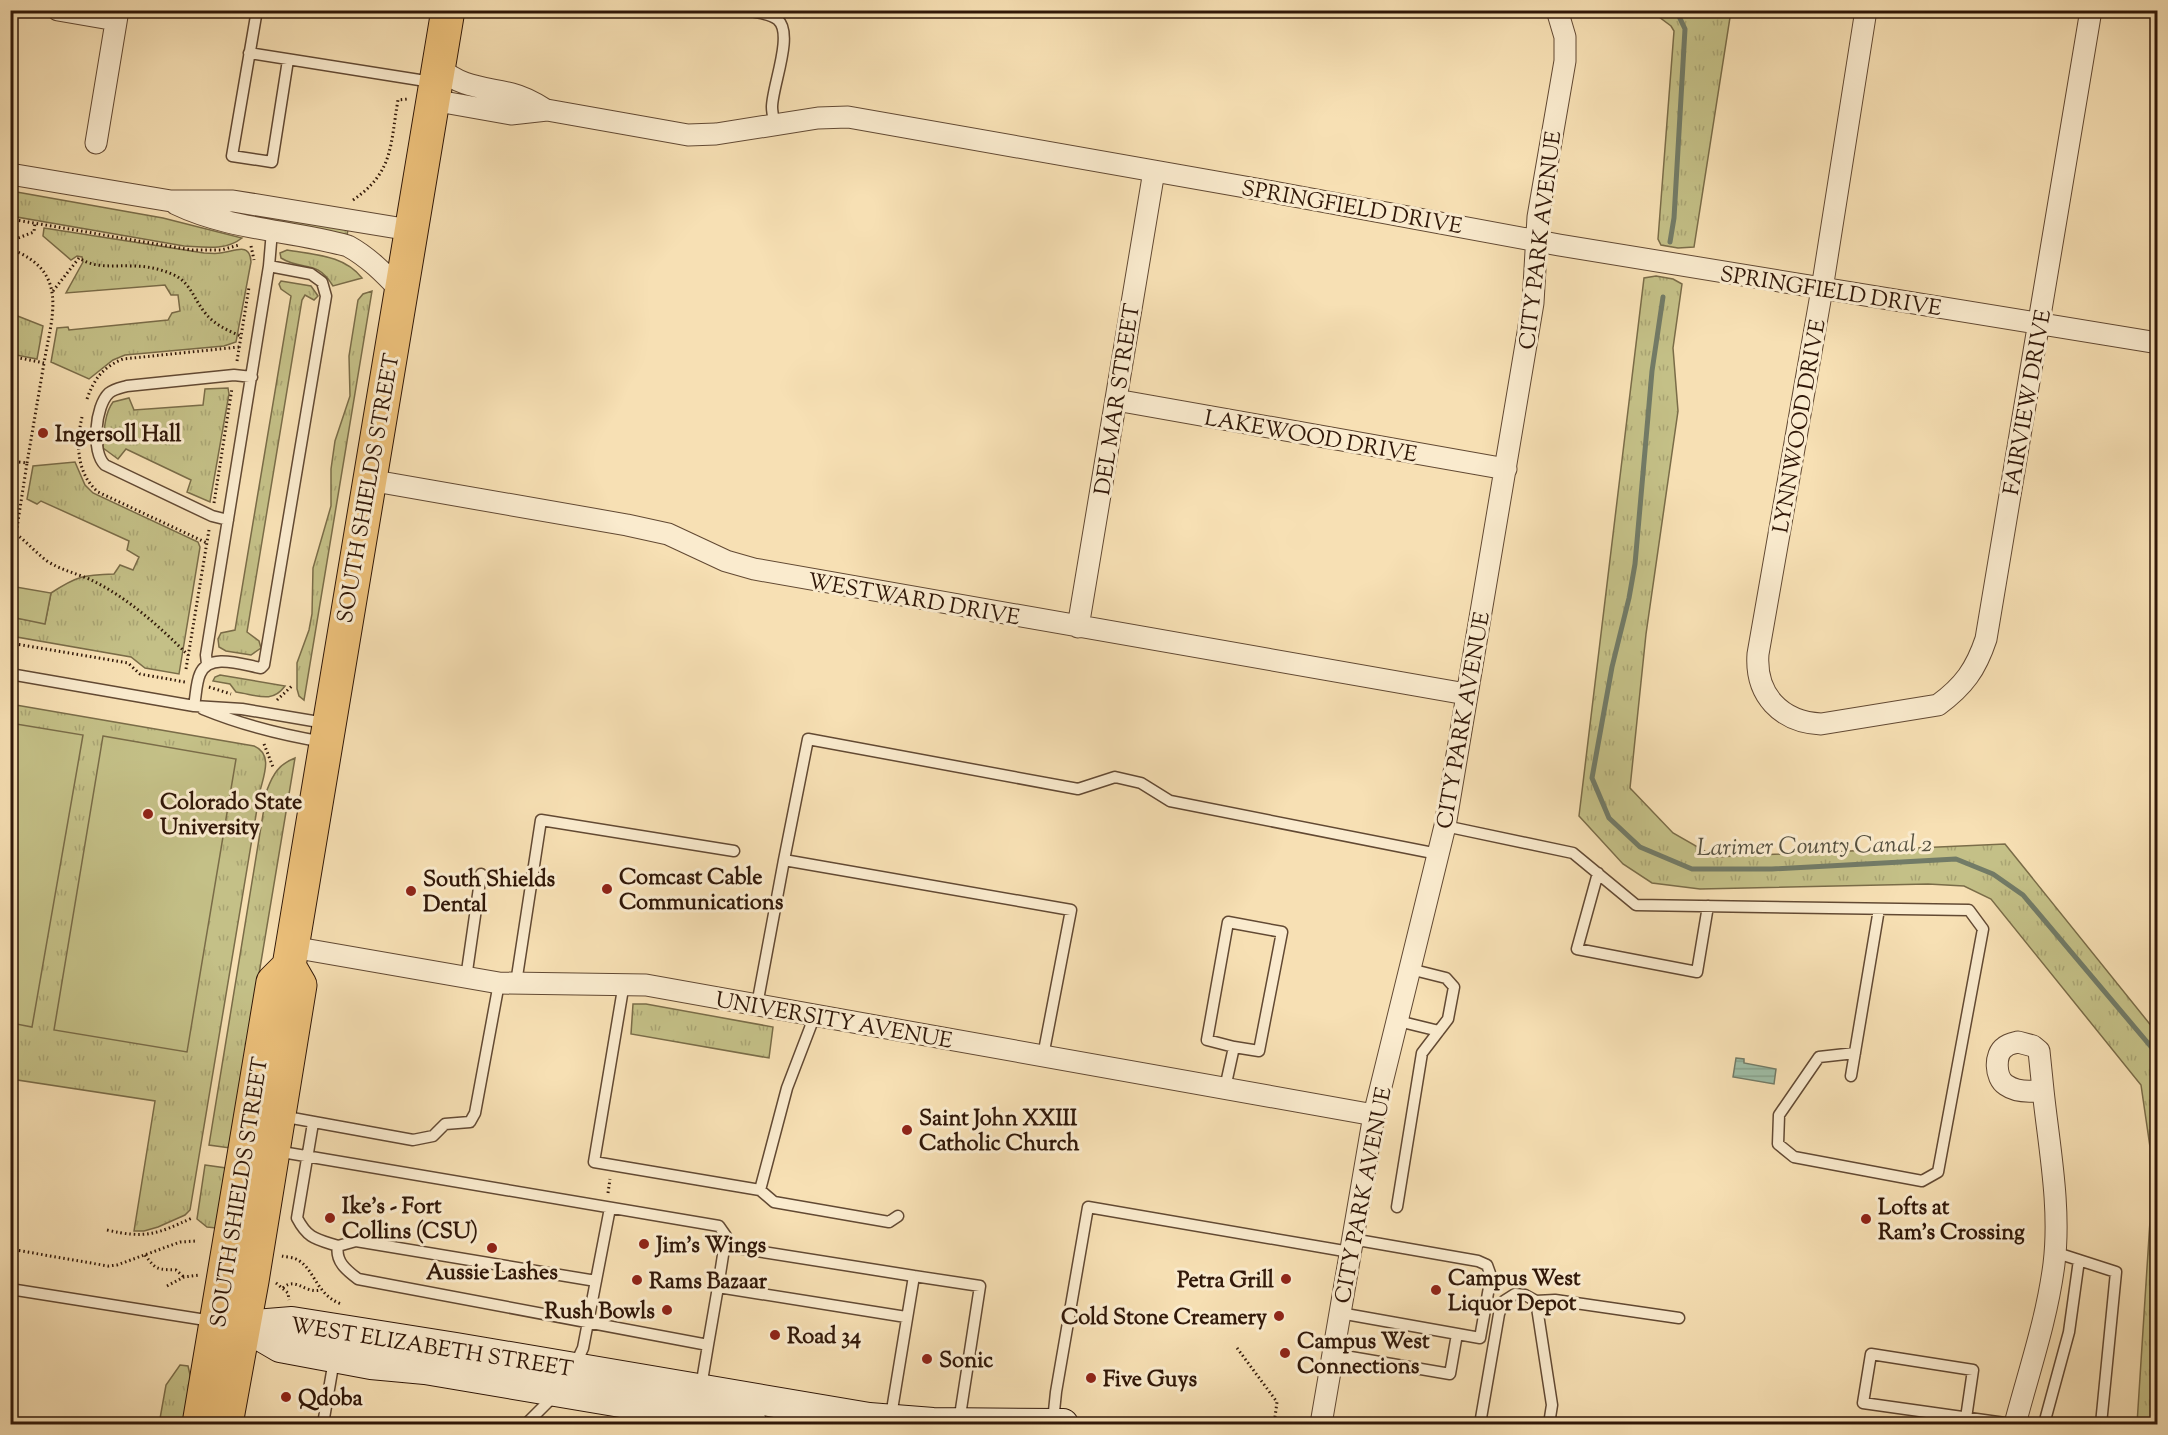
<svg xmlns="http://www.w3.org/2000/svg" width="2168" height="1435" font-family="'Sorts Mill Goudy',serif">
<defs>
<pattern id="grass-tufts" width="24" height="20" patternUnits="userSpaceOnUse" patternTransform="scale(1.5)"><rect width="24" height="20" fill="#c4c087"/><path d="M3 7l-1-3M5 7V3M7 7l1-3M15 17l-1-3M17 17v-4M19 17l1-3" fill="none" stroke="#a9a473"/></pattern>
<pattern id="water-rules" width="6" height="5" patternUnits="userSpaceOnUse" patternTransform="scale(1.5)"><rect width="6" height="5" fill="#9ebea7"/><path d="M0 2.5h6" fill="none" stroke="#88a38e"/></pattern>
</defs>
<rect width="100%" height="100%" fill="#f7e0b4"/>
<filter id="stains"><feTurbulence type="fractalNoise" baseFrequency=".00333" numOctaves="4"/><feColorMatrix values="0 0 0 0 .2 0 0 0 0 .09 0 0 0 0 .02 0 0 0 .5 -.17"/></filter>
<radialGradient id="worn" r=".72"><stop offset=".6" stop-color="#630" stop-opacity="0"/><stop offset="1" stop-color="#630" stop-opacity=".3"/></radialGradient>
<path fill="url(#grass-tufts)" stroke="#7a6c48" stroke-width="1.5" d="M1651 11H1731L1694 247 1678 248 1661 245 1658 239 1674 31 1671 26Z
M11 191 163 218 242 238C226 251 203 247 184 246L11 216Z
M226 208 348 229 347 236 225 215Z
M44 228 204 253C210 253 215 254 220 253 234 252 250 241 251 262L236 342 224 346 125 355 113 360 89 379 51 362 57 328 68 327 69 330 168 320 172 313 180 311 178 295H171L165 285 66 293 83 262 82 257 77 256 71 260 43 236Z
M287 250C315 255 344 255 362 278L333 286C316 258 303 272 281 258L280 253Z
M1656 276 1673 279 1682 284 1673 348 1678 411 1646 634 1630 788 1673 833 1715 857 2005 844 2157 1033V1424H2137L2150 1221V1147L2141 1085 1991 899 1964 886 1928 884 1700 889 1652 883 1623 864 1579 816 1644 278Z
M281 281 311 286 318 296 314 300 305 295 302 300 247 632 259 641 261 648 251 655 226 651 219 647 218 639 221 633 235 630 291 296 281 289 279 284Z
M372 291 304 700 299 696 297 689V663L309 630 312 614 313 568 331 506V469L335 441 350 396 349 356 358 300 363 294Z
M10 313 43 326 37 359 11 354Z
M228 388 229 394 210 502 187 492 191 480 126 449 118 459 103 448C104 433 104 414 113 402L129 398 134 410 203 405 205 389Z
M75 462 85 485 93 493 198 542 200 547 179 674 145 668 131 657 11 636 10 617 45 623 51 593C77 576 83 575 114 574L120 565 133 570 139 557 127 550 129 541 41 501 37 504 27 499 33 466Z
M220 675 285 686C272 704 257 695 236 692L230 684 213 681 215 677Z
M10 704 254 746C273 754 264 775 260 791L190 1210 185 1215 158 1227 144 1231H134L155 1101 11 1079Z
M295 758 230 1148 209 1145 267 790C273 774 279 764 295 758Z
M633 1004H646L773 1027 769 1058 631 1034Z
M205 1165 226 1168 216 1228 207 1227 197 1219Z
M180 1365 188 1366 191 1379 183 1424H159L166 1385Z"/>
<path fill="#c4c087" stroke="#7a6c48" stroke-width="1.5" d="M10 586 51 593 45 624 11 617Z
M10 723 83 735 32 1027 11 1023Z
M103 736 236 759 187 1052 54 1030Z"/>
<path fill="url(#water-rules)" stroke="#727b67" stroke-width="1.5" d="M1736 1058 1744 1059V1063L1776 1069 1774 1084 1733 1077Z"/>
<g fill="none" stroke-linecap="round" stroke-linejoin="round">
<path stroke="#727b67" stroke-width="5" d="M1670 242 1674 218 1685 29 1676 10
M1663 297 1652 371 1635 564 1629 598 1612 667 1592 778 1609 818 1640 847 1692 869H1772L1956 859 1993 874 2023 895 2158 1055"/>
<g stroke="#624933" stroke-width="13">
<path id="service" d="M257 10 232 156 272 162 288 60
M747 10C756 13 771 13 778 20 794 34 772 87 772 107 772 113 774 120 775 126
M249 53 432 82
M269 266 272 231
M228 520 212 516 105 465C91 452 95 406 109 393 114 389 120 388 127 386L234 375 252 377
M10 674 194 706 242 709 325 723
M194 706C196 696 196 683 200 674 209 652 243 665 261 668L264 665 326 296 322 282 311 274 269 266 206 655 207 664
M203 709C242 725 282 735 324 742
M1445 826 1573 853 1636 905 1969 910 1983 929 1938 1172 1922 1181 1794 1157 1778 1144 1779 1115 1819 1057 1855 1053
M784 860 808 739 1078 789 1115 777 1141 783 1170 801 1438 854
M1598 873 1577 949 1697 972 1708 906
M466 978 481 874
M516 983 541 820 734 851
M624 983 594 1162 760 1190 787 1088 815 1015
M757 1005 784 860 1071 910 1043 1056
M1398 1021 1439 1031
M1851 1076 1879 909
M1225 1088 1234 1047 1259 1051 1282 932 1228 922 1207 1040 1234 1047
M281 1116 413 1140 433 1136 445 1124 470 1122 475 1113 499 983
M313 1123 297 1218C308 1239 316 1239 338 1246
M276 1151 719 1226 726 1236 718 1287
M760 1190 774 1202 889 1222 898 1216
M1397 1207 1422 1053 1448 1019 1454 987 1446 978 1410 969
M725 1246 914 1276
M2054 1252 2116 1272 2101 1424
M596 1281 356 1241 338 1246C335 1261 346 1270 358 1279L708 1345 718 1287 906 1317
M10 1289 212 1321
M1536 1301 1555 1300 1679 1318
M1340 1313 1480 1338 1491 1276 1487 1265 1478 1261 1352 1239
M1333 1354 1450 1374 1457 1334
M575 1365 583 1348 610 1208
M701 1387 708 1345
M891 1416 914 1276 980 1286 959 1422
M1966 1418 1973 1370 1871 1354 1863 1403 2012 1424
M1053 1421 1056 1392 1088 1207 1350 1252
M323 1424 334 1360
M526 1424 555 1395
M1480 1424 1499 1314 1504 1301 1515 1294 1525 1295 1536 1301 1552 1405 1549 1424
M2044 1424 2069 1332 2079 1260"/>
</g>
<g stroke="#624933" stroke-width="23">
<path id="minor" d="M58 10 116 20
M1866 10 1822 289 1758 654C1755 695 1781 722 1821 724L1938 705C1964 686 1976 669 1986 639L2091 10
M438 67C462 88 483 87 512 94 524 97 535 103 546 110
M432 100 511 114 547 110 688 135 716 134 818 118 848 117 1262 190 1559 245 2158 343
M96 143 118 10
M10 174 171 201H233L410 230
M176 204C230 230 291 230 348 246 368 257 384 273 400 290
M1116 400 1506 469
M369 480 627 525 668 534 726 561 754 569 1466 694
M1078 627 1154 171
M292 947 499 983 646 985 1374 1115
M2018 1042 2033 1046 2039 1051 2043 1090C2031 1092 2016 1092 2006 1085 1995 1078 1994 1054 2005 1047 2008 1044 2014 1043 2018 1042Z
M1321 1424 1374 1115 1445 826 1533 303 1538 217 1565 61V37L1557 10
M2015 1424C2029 1371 2047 1319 2054 1264 2061 1207 2049 1147 2043 1090"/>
</g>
<g stroke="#301708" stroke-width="32">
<path id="secondary" d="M220 1322 244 1326 292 1322 456 1348 869 1418 933 1423 1063 1424
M244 1326 280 1347 371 1364 425 1369 752 1424"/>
</g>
<g stroke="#301708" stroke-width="35">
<path id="primary" d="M199 1424 273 982 289 966 448 10
M226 1424 252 1281 300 985 289 966"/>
</g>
<path stroke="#301708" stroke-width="3" stroke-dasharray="1.5 3" stroke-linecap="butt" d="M353 200C394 172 390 145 398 100L408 99
M10 219 192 250H221L239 245
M251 246 254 260
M10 249C70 271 52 315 44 363L10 356
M11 249 18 238 34 232 35 223
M53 291 79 258C96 269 113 265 133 266 147 266 161 269 174 275 191 283 194 300 206 314 214 324 228 331 241 336
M237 361 249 287
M87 399C94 379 103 367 123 359L239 347
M82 417C76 443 76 473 98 492L207 543
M10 461 27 463 16 534 10 542
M27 463 44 363
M214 503 232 388
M16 534C27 542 36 553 47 561 61 570 75 573 89 579 126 596 160 627 188 655
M10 643 128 663 140 674 185 682
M186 669 209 530
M209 687 231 694
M277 700 293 685
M264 744 273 767
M608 1193 610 1179
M107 1230C146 1239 157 1234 192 1218
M10 1249 108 1266 117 1265 180 1242 196 1241
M145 1255C157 1271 157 1269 176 1270L184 1277
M282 1256C286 1257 292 1257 296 1259 315 1268 315 1294 341 1304
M276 1283 288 1293 289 1300
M167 1286 184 1277 200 1275
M283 1288C296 1276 304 1294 321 1290
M1237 1348 1277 1402 1275 1417 1278 1424"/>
<use href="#service" stroke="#faebce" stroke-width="10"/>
<use href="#minor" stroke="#faebce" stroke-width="21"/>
<use href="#secondary" stroke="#faebce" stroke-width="30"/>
<use href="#primary" stroke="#ecc07a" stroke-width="33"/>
</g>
<g fill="#8f2418" stroke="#faebce" stroke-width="2">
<circle cx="43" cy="433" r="6"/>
<circle cx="148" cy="814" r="6"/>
<circle cx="607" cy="889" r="6"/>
<circle cx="411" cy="891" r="6"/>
<circle cx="907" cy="1130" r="6"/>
<circle cx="330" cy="1218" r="6"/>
<circle cx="1866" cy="1219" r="6"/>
<circle cx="644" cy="1244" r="6"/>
<circle cx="492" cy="1248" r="6"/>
<circle cx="1286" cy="1279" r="6"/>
<circle cx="637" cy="1280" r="6"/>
<circle cx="1436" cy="1290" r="6"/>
<circle cx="667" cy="1310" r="6"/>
<circle cx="1279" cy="1316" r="6"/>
<circle cx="775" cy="1335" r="6"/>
<circle cx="1285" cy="1353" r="6"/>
<circle cx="927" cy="1359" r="6"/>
<circle cx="1091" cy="1378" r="6"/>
<circle cx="286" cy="1397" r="6"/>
</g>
<g text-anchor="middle" stroke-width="6" stroke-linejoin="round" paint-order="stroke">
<g font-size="22" fill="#301708" stroke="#faebce">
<text transform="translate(1352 206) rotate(10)" y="8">SPRINGFIELD DRIVE</text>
<text transform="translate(1539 240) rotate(-83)" y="8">CITY PARK AVENUE</text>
<text transform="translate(1831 290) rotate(9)" y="8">SPRINGFIELD DRIVE</text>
<text transform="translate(1116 399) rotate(-81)" y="8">DEL MAR STREET</text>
<text transform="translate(2026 402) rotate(-80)" y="8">FAIRVIEW DRIVE</text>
<text transform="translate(1798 426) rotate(-80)" y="8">LYNNWOOD DRIVE</text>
<text transform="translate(1311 435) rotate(10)" y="8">LAKEWOOD DRIVE</text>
<text transform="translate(367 488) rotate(-80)" y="8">SOUTH SHIELDS STREET</text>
<text transform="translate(914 598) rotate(10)" y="8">WESTWARD DRIVE</text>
<text transform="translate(1462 720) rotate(-80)" y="8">CITY PARK AVENUE</text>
<text transform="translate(834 1019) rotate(10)" y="8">UNIVERSITY AVENUE</text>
<text transform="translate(238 1192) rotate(-81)" y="8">SOUTH SHIELDS STREET</text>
<text transform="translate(1362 1195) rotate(-79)" y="8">CITY PARK AVENUE</text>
<text transform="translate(432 1346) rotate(9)" y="8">WEST ELIZABETH STREET</text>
</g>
<g font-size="22" font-weight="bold" fill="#301708" stroke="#faebce" text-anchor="start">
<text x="55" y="441">Ingersoll Hall</text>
<text x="160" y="809">Colorado State<tspan x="160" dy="25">University</tspan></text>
<text x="619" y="884">Comcast Cable<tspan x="619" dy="25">Communications</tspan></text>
<text x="423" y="886">South Shields<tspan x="423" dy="25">Dental</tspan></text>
<text x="919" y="1125">Saint John XXIII<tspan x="919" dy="25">Catholic Church</tspan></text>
<text x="342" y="1213">Ike's - Fort<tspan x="342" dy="25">Collins (CSU)</tspan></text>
<text x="1878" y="1214">Lofts at<tspan x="1878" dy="25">Ram's Crossing</tspan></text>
<text x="656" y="1252">Jim's Wings</text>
<text x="492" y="1279" text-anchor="middle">Aussie Lashes</text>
<text x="1448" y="1285">Campus West<tspan x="1448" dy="25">Liquor Depot</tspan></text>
<text x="1274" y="1287" text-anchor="end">Petra Grill</text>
<text x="649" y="1288">Rams Bazaar</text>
<text x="655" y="1318" text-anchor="end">Rush Bowls</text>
<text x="1267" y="1324" text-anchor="end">Cold Stone Creamery</text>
<text x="787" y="1343">Road 34</text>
<text x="1297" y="1348">Campus West<tspan x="1297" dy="25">Connections</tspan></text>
<text x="939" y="1367">Sonic</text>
<text x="1103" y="1386">Five Guys</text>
<text x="298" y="1405">Qdoba</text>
</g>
<g font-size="24" font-style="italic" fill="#565140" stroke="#faebce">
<text transform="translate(1814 845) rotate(-1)" y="8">Larimer County Canal 2</text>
</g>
</g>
<rect width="2168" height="1435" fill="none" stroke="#f7e0b4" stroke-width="36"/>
<rect x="12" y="12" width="2144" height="1411" fill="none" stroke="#301708" stroke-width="3"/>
<rect x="18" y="18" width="2132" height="1399" fill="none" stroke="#301708" stroke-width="1.5"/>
<rect width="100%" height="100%" filter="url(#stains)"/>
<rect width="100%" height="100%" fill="url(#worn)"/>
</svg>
